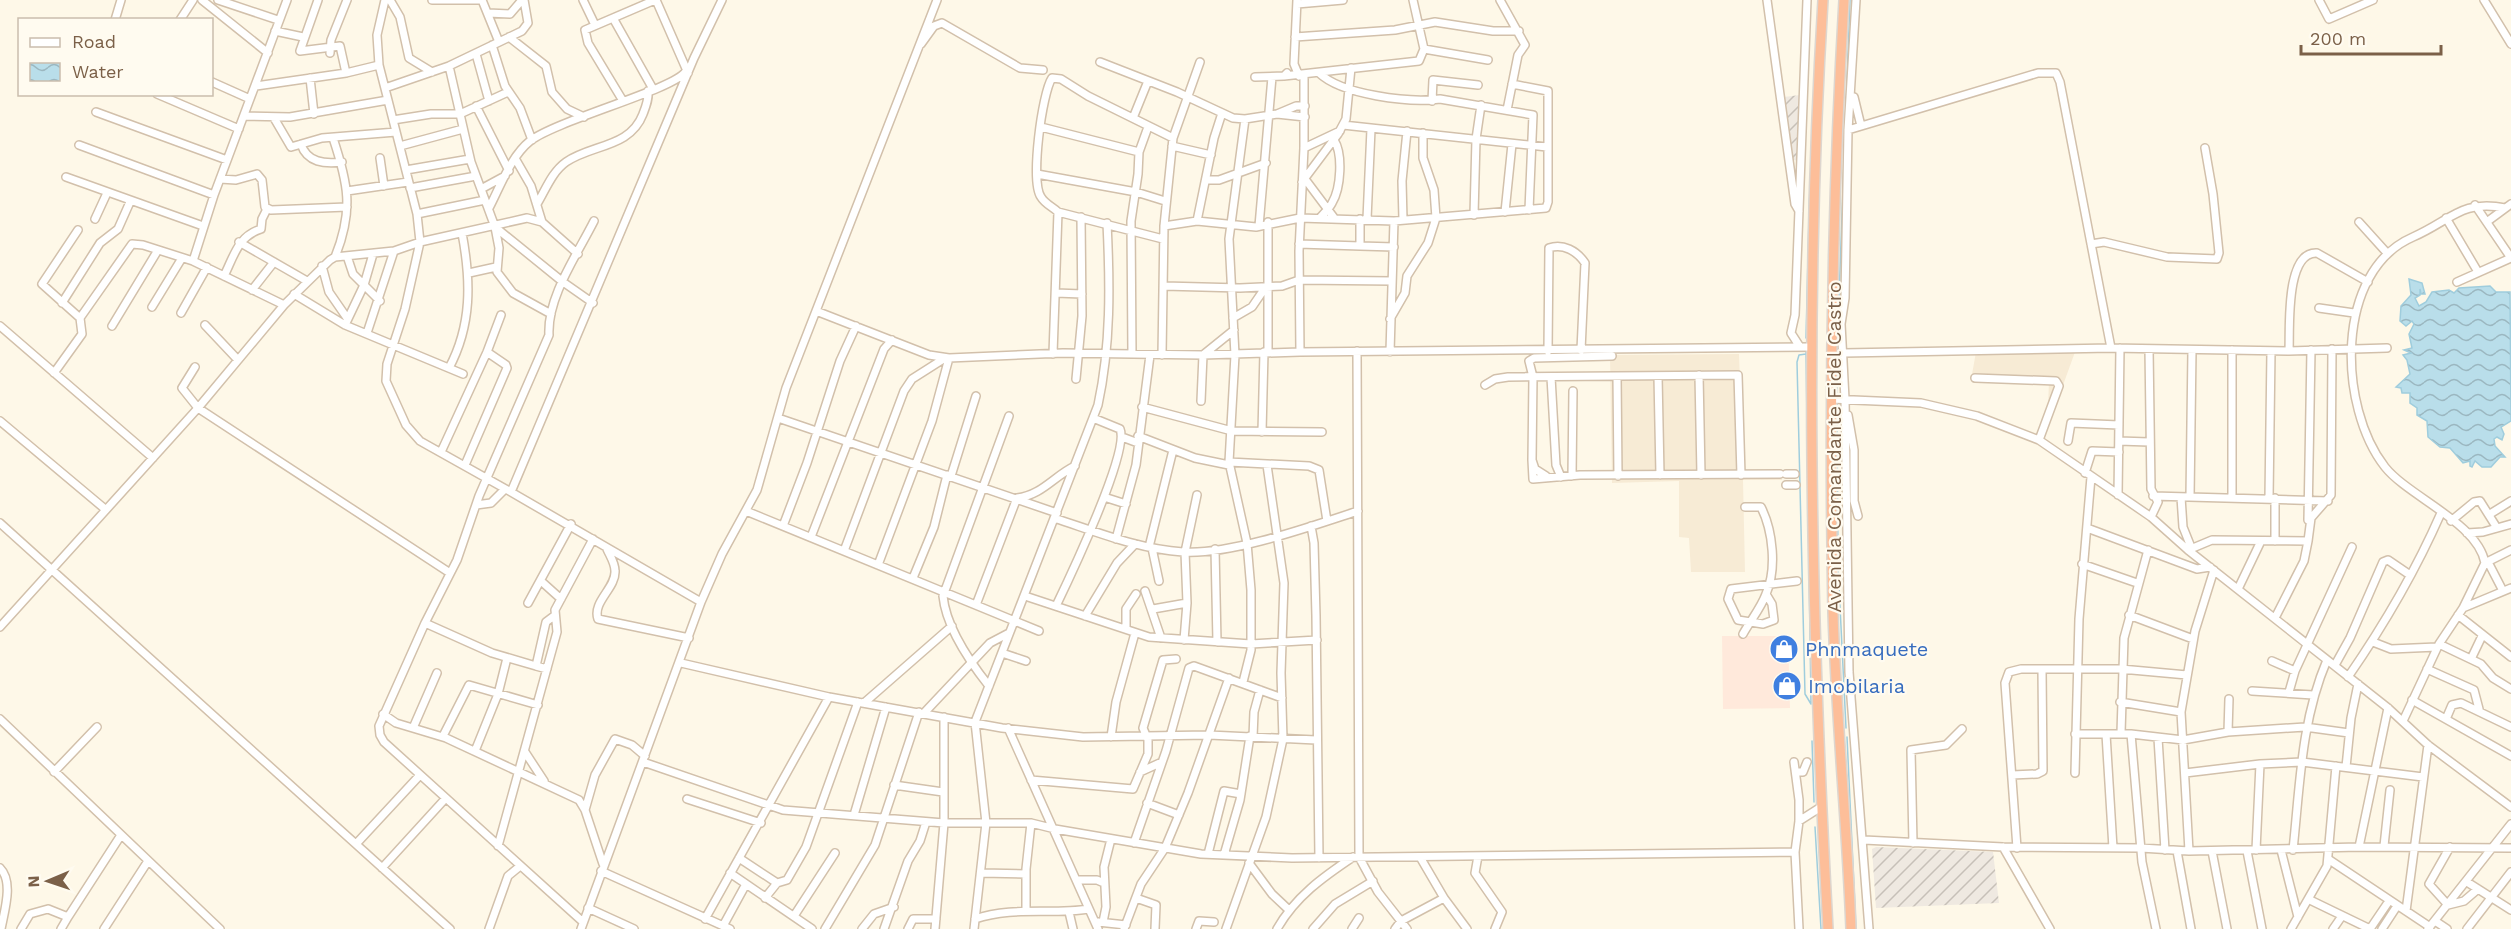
<svg xmlns="http://www.w3.org/2000/svg" width="2511" height="929" font-family="'Work Sans',sans-serif">
<defs>
<pattern id="industrial-furrows" width="10" height="10" patternUnits="userSpaceOnUse" patternTransform="scale(1.5)"><rect width="10" height="10" fill="#efe9e1"/><path d="M-1 1l2-2M0 10L10 0M9 11l2-2" fill="none" stroke="#c7c0b8"/></pattern>
<pattern id="water-waves" width="16" height="10" patternUnits="userSpaceOnUse" patternTransform="scale(1.5)"><rect width="16" height="10" fill="#b9deea"/><path d="M0 5q4-4 8 0t8 0" fill="none" stroke="#9bb7c0"/></pattern>
</defs>
<rect width="100%" height="100%" fill="#fef8e8"/>
<path fill="#f7ebd5" d="M1976 352H2075L2045 435 2040 433 2048 409 2049 380H1971Z
M1739 354 1743 470H1781L1782 480H1743L1745 572H1691L1689 538 1679 537V481L1612 483 1610 355Z"/>
<path fill="#ffe9db" d="M1722 636H1788L1790 708 1723 709Z"/>
<path fill="url(#industrial-furrows)" d="M1800 95V161L1793 160 1784 97Z
M1876 847 1993 852 1999 903 1876 908 1872 849Z"/>
<path fill="url(#water-waves)" stroke="#9fcddd" stroke-width="1.5" d="M2409 279 2422 283 2425 294H2421L2420 289V295L2415 298 2419 306 2426 302 2432 292 2449 290 2454 293 2459 288 2490 286 2496 292H2510L2511 421 2501 427 2504 434 2502 440 2497 437 2494 439 2495 446 2505 457H2500L2491 467H2482L2475 461 2472 467 2470 466V461L2463 463 2450 448 2440 447 2428 437 2427 421 2417 415V408L2410 403V393H2402L2401 388 2396 387 2410 374 2407 360 2403 355 2411 353 2404 350 2412 348 2409 334 2414 324 2412 321 2406 326 2400 321 2401 306 2411 295Z"/>
<g fill="none" stroke-linecap="round" stroke-linejoin="round">
<path stroke="#9fcddd" stroke-width="1.5" d="M1809 209 1811 166
M1838 323 1850 0
M1806 338 1809 217
M1806 351 1811 703
M1806 354 1799 355 1797 362 1805 694 1811 704
M1837 396 1838 328
M1837 403 1838 566 1846 728
M1847 737 1856 929
M1812 741 1814 802
M1815 827 1821 929"/>
<g stroke="#d2c0ab" stroke-width="10">
<path id="minor" d="M202 0 268 53
M218 0 278 20
M318 0 300 51 340 46 346 73
M385 0 377 35 379 65 417 214 420 242 405 309 387 364 386 381 406 425 420 441 511 492
M390 0 400 17 409 58 432 72
M432 0H482
M482 0 499 42
M583 0 595 25
M656 0 688 73
M1297 0 1294 64 1299 76
M1500 0 1525 45 1518 55 1507 110
M1767 0 1795 204 1799 211
M1856 0 1848 130 1845 298 1841 324 1845 399 1849 672 1869 929
M2319 0 2329 19 2373 0
M2484 0 2511 44
M1297 4 1343 0
M488 13 510 14 522 0
M613 18 653 89
M115 20 121 0
M180 20 193 0
M275 31 303 37
M509 37 546 66 552 92 567 109 584 117
M1295 37 1395 30 1435 22 1493 31H1519
M921 44 934 26 942 23 1020 68 1043 70
M492 45 505 86 520 108 532 140
M1424 49 1488 60
M330 53 331 40 347 0
M476 54 489 101
M1100 62 1177 92 1233 118 1245 119 1277 114 1305 117
M449 66 471 162 495 227 499 248 497 272 513 293 551 314
M1319 73C1342 95 1409 103 1440 99L1533 115 1529 210
M1284 76 1419 61 1424 49 1413 0
M1255 77 1284 76 1287 73
M310 78 314 114
M212 82 250 99
M256 86 346 73 379 65
M385 88 449 66 522 31 528 23 524 0
M157 94 239 129
M1854 97 1861 126
M623 101 588 43 585 30 655 0
M1432 101 1433 80 1478 85
M476 106 509 171
M96 112 227 160
M1277 114 1296 106H1305
M244 116 290 117 388 100
M274 118 291 147 322 138 396 132
M1133 118 1148 81
M393 120 431 114H460L508 92
M1343 125 1547 147
M1041 127 1139 152
M1848 130 2038 73H2056L2060 82 2111 348
M333 138C348 183 354 210 335 257
M301 144C307 163 325 164 342 162
M79 145 214 195
M400 146 463 129
M1172 146 1211 155
M1304 148 1340 131
M380 158 384 186
M516 160 531 186 542 222
M406 170 470 159
M1037 174 1136 192 1165 201
M66 177 203 226
M220 179 236 180 257 174 262 180 265 207 271 210 347 207
M1305 179 1335 219
M1206 180H1219L1266 163
M1302 182 1338 134 1346 119 1351 68
M410 188 476 176
M481 189 505 176
M347 191 408 182
M537 204C546 189 552 172 566 162 592 144 630 148 643 114 646 106 649 99 648 91
M2475 205 2511 258
M489 208C500 187 511 156 530 141 557 120 676 89 686 71
M1058 212C1053 207 1045 204 1041 197 1030 182 1042 93 1052 78L1061 79 1088 96 1173 138
M1505 212 1512 144
M417 214 485 200
M1474 215 1476 139 1481 105
M1320 218C1324 213 1329 209 1332 203 1341 188 1343 154 1334 140
M2446 218 2478 272
M95 219 107 193
M1367 219 1371 129
M1403 220 1402 181 1407 131
M1197 221 1214 138 1222 113
M2488 221 2511 204
M2359 222 2387 253
M1164 226 1197 221 1256 227 1300 218 1394 221 1546 208 1548 202V91L1512 84
M1259 226 1272 77
M495 227 563 282 593 303
M78 230 42 284 80 318
M239 242 307 281
M1299 244 1360 246V219
M2091 244 2104 242 2167 257 2217 259 2219 253 2213 194 2205 148
M1360 246 1394 247
M347 256 353 274 380 301
M322 266 329 292 347 318
M469 273 496 267
M224 276C234 256 238 236 261 229L262 219 267 209
M2457 282 2511 258
M1164 286 1240 288 1282 286 1299 280 1392 281
M252 290 274 262
M1056 293 1082 294
M294 294 345 325 463 374
M62 303 100 243 118 229 130 202
M284 305 193 261 214 195 287 0
M152 307 182 258
M2319 308 2354 313
M816 311 929 355 949 358 1063 353 1203 355 1300 352 1812 347
M181 313 207 267
M1233 318 1252 307 1265 288
M1390 319 1405 293 1407 276 1428 243 1436 218 1434 190 1423 158V133
M205 325 238 360
M345 325 364 285 373 254
M0 326 153 458
M112 326 158 250
M367 333 394 251
M1800 347 1791 333 1795 315 1807 0
M2149 349 2151 489 2158 502 2151 517
M1357 351 1359 857 1378 892 1407 929
M1548 351 1549 248C1563 243 1577 251 1585 263L1581 350
M2289 351C2290 329 2285 251 2317 253L2368 282
M1268 352V222
M1300 352 1299 251 1304 148V75
M1390 352 1394 221
M1844 353 2111 348 2289 351 2387 348
M1053 354 1058 212 1163 239
M1132 354 1131 221 1138 174 1139 152 1148 127
M1162 355 1164 226 1173 138 1200 62
M195 367 182 388 198 408 450 573
M449 368C472 325 471 281 462 233
M54 373 82 334 80 318 132 244 143 245 193 261
M1699 375 1701 475
M1617 376 1618 476
M1658 376 1660 475
M1551 377 1556 465 1561 477
M1975 378 2056 381 2059 386 2039 440
M1076 379 1082 316 1081 217
M1485 385 1495 379 1508 377 1738 375 1741 475
M1831 399 1921 403 1977 416 2039 440 2151 517 2188 550 2388 708 2428 745 2511 807
M1201 401 1203 355 1234 330
M1142 407 1232 431 1322 432
M1848 415 1854 450V501L1858 516
M778 418 1057 513
M0 421 105 509
M1262 432 1264 352
M1138 436 1195 458 1229 465
M1122 437 1138 443
M2068 441 2071 423 2119 425
M2119 441 2149 442
M441 452 487 352 501 315
M1532 460 1533 479 1580 475 1780 474
M1229 462 1309 466 1319 470 1327 521
M465 465 507 368 506 365 487 352
M2085 473 2092 451 2119 452
M1786 474H1795
M951 476 976 396
M1546 476 1535 469 1532 460 1533 377 1529 361 1534 358 1612 356
M1572 476 1573 391
M1786 485H1796
M2118 495 2120 348
M2153 496 2328 501
M1104 497 1126 504
M2181 497 2183 527 2191 547
M2190 497 2192 350
M2232 498V350
M2269 498 2271 351
M476 505 491 503 505 489
M746 511 1039 631
M2490 514 2511 501
M1054 518C1097 532 1138 549 1183 552 1231 555 1312 526 1358 511
M2308 520 2311 350
M2451 521 2474 502 2480 501 2497 528
M0 523 450 929
M783 526 807 463 840 361 856 326
M1311 526 1314 543 1316 616 1319 858
M2087 528 2197 569 2210 567
M2467 533 2483 532 2511 524
M811 537 884 349 892 340
M1116 539 1136 465 1150 355
M2275 541V498
M1149 547 1173 450
M1152 548 1159 581
M607 549C610 556 615 563 615 571 616 588 592 602 598 619L689 638
M1215 549 1217 642
M2188 550 2212 540 2308 541 2311 518 2331 495 2332 349
M844 551 904 391 912 379 945 358
M2488 562 2503 591
M2485 563 2511 550
M2082 564 2137 583
M878 565 932 421 949 358
M913 578 934 527 947 475
M541 581 561 599
M2238 589 2261 541
M1145 591 1161 638
M1766 594 1772 604 1774 620 1763 624 1738 620 1728 599 1731 589 1797 581
M1025 596 1149 637 1251 644 1317 640
M701 602 511 492 694 58 722 0
M528 603 571 524
M976 605 1017 498C1042 495 1054 476 1075 466
M1056 606C1069 579 1130 451 1120 429L1093 418
M2463 608 2511 588
M1153 609 1187 603
M2129 615 2193 639
M2458 615 2511 657
M1085 616 1117 563 1135 544
M2275 618 2304 561 2308 541
M425 623 492 653 536 666
M0 627 198 408 284 305 330 260 335 257 394 251 420 242 527 218 542 222 578 254
M1126 629V609L1136 594
M1743 634C1750 621 1761 608 1766 594 1777 569 1773 531 1761 507H1745
M1184 640 1187 603 1185 552 1197 495
M2373 642 2391 649 2437 647
M2439 644 2481 664 2493 678 2511 689
M1002 653 1026 661
M2471 659 2482 636
M2272 661 2295 671
M681 663 829 697 1002 728 1083 737 1209 735 1316 740
M2335 665 2350 638 2383 562 2388 560 2410 575
M547 669 536 666 546 622 554 616
M2427 669 2474 690 2479 709
M2348 677C2384 625 2416 570 2441 513
M1243 682 1251 650V590L1247 543 1229 462 1235 355 1229 239 1245 119
M989 686C970 662 946 627 943 596L1009 416
M2252 691 2313 695
M2289 692 2295 671 2352 547
M2412 700 2511 756
M2120 702 2181 712
M864 703 952 626
M924 713 990 643 1009 633
M383 714 396 723 446 738 579 800 585 810 603 864
M0 719 220 929
M2446 719 2452 705 2461 703 2511 727
M2403 721 2439 644 2463 608 2485 563C2478 523 2409 497 2385 467 2338 407 2334 271 2413 237 2450 221 2462 199 2505 208
M413 728 437 673
M1008 728 1098 929
M2228 732 2229 699
M2121 733 2124 638 2148 550
M2075 734H2131L2183 740 2228 732 2305 727 2349 733
M2106 734 2113 848
M2131 734 2142 862 2156 929
M443 736 469 685 538 705
M1111 737 1116 702 1135 633
M1253 737 1254 712 1260 690
M2158 738 2165 850
M475 751 498 694 507 658
M525 752 544 781
M643 762 783 810 944 823H1031L1055 829 1201 854 1292 858 1795 852
M1794 762 1799 800V821L1795 852 1799 929
M2346 767 2351 718 2358 684
M54 772 97 727
M1140 772 1162 762
M1797 772H1803L1807 762
M2075 773 2079 619 2091 477
M2185 773 2260 764 2302 762 2423 777
M2012 775 2037 774 2043 771 2042 670
M1031 780 1133 789 1148 754V740L1143 728 1163 660 1176 659
M894 785 943 792
M687 799 761 823
M1147 803 1179 815
M585 810 595 775 615 739 632 745 645 756
M854 815 886 707
M1799 821 1821 807
M1864 840 2003 847 2141 848 2189 851 2359 847 2511 848
M1134 843 1166 751 1189 668 1194 666 1282 698
M1913 843 1911 750 1946 745 1962 729
M356 844 420 775
M498 846 557 632 555 610 593 539
M2384 846 2390 790
M2003 847 2050 929
M2359 847 2388 708
M2450 847 2429 884 2448 905 2464 901 2478 889
M2017 848 2005 683 2009 672 2021 669H2121L2187 675
M2256 850 2260 764
M2281 850 2298 917
M2293 850C2300 785 2301 721 2327 660
M2177 851 2191 929
M2189 851 2181 712 2195 631 2214 570
M2212 851 2227 929
M2247 851 2262 929
M1208 854 1224 791 1241 794
M1224 855 1240 800 1250 736
M1478 856 1475 873 1502 912 1495 929
M1420 857 1444 898 1467 929
M739 858 777 883 787 880 806 847 858 702
M2328 859 2430 927
M1249 863 1272 894 1289 910
M0 868C14 882 4 912 1 929
M382 868 445 799
M601 871 730 929
M730 873 812 929
M982 873 1026 874
M1077 880H1097L1104 883
M2467 882 2511 910
M765 898 777 883
M1136 898 1156 905 1155 929
M2310 900 2370 929
M588 908 634 929
M1026 911V869L1031 823
M2406 911 2428 745
M1069 912 1073 929
M794 916 835 853
M68 917 121 835
M705 919 829 697
M975 919C1013 906 1051 915 1089 909
M2435 921 2447 929
M583 922 384 742 380 735 379 726 425 623 457 560 479 496 549 335C547 297 577 255 594 221
M1098 922 1126 925
M1103 922 1106 907 1104 867 1111 839
M723 926 746 884
M21 929 30 914 48 909 68 917 61 929
M104 929 148 861
M489 929 508 876 519 867
M581 929 701 602 722 554 757 490 786 388 937 0
M825 929 875 845 919 712
M862 929 874 914 894 907
M884 929 908 861 920 841 926 822
M908 929 913 919H936
M935 929 944 823V717
M974 929 986 823 975 722 1098 405C1111 345 1110 284 1107 223
M1124 929 1141 884 1165 848 1188 793 1229 678
M1196 929 1199 921 1214 922
M1226 929 1266 817 1283 739 1281 673 1284 583 1267 465
M1277 929C1295 897 1323 877 1353 857
M1313 929 1335 904 1373 881
M1352 929 1359 918
M1395 929 1401 921 1444 898
M2291 929 2327 866 2336 766
M2333 929 2342 916
M2370 929 2389 901
M2382 929 2397 906
M2428 929 2511 824
M2467 929 2511 872"/>
</g>
<g stroke="#ddd6cf" stroke-width="12">
<path id="highway" d="M1823 0C1804 310 1811 619 1828 929
M1844 0C1832 204 1829 408 1833 612 1836 718 1847 823 1851 929"/>
</g>
<use href="#minor" stroke="#fff" stroke-width="7"/>
<use href="#highway" stroke="#fdbe99" stroke-width="9"/>
</g>
<defs>
<g id="shop-disc" transform="scale(1.5)"><circle r="9.5" fill="#3f7fe0" stroke="#fffbf0"/><path d="M-5-2.5h2.3a2.7 3.5 0 0 1 5.4 0H5L5.5 6h-11ZM-1.5-2.5h3a1.5 2.3 0 0 0-3 0Z" fill="#fff"/></g>
</defs>
<g fill-rule="evenodd">
<use href="#shop-disc" x="1784" y="649"/>
<use href="#shop-disc" x="1787" y="686"/>
</g>
<g text-anchor="middle" stroke-width="4.5" stroke-linejoin="round" paint-order="stroke">
<g font-size="20" fill="#7b6048" stroke="#fffbf0">
<text transform="translate(1834 447) rotate(-90)" y="7">Avenida Comandante Fidel Castro</text>
</g>
<g font-size="20" fill="#366cbe" stroke="#fffbf0" text-anchor="start">
<text x="1805" y="656">Phnmaquete</text>
<text x="1808" y="693">Imobilaria</text>
</g>
</g>
<rect x="18" y="18" width="195" height="78" fill="#fffbf0" stroke="#cabdad" stroke-width="1.5"/>
<rect x="30" y="38" width="30" height="9" fill="#ffffff" stroke="#cabdad" stroke-width="1.5"/>
<text x="72" y="48" font-size="18" fill="#7b6048">Road</text>
<rect x="30" y="63" width="30" height="18" fill="url(#water-waves)" stroke="#cabdad" stroke-width="1.5"/>
<text x="72" y="78" font-size="18" fill="#7b6048">Water</text>
<g transform="translate(48 881) rotate(268)" stroke="#fffbf0" stroke-width="4.5" paint-order="stroke">
<path d="M0-4.5L10 22L0 15L-10 22Z" fill="#7b6048"/>
<text y="-9" font-size="16" font-weight="bold" text-anchor="middle" fill="#7b6048">N</text>
</g>
<path d="M2301 45v9h140v-9" fill="none" stroke="#7b6048" stroke-width="3"/>
<text x="2310" y="45" font-size="18" fill="#7b6048" stroke="#fffbf0" stroke-width="4.5" paint-order="stroke">200 m</text>
</svg>
